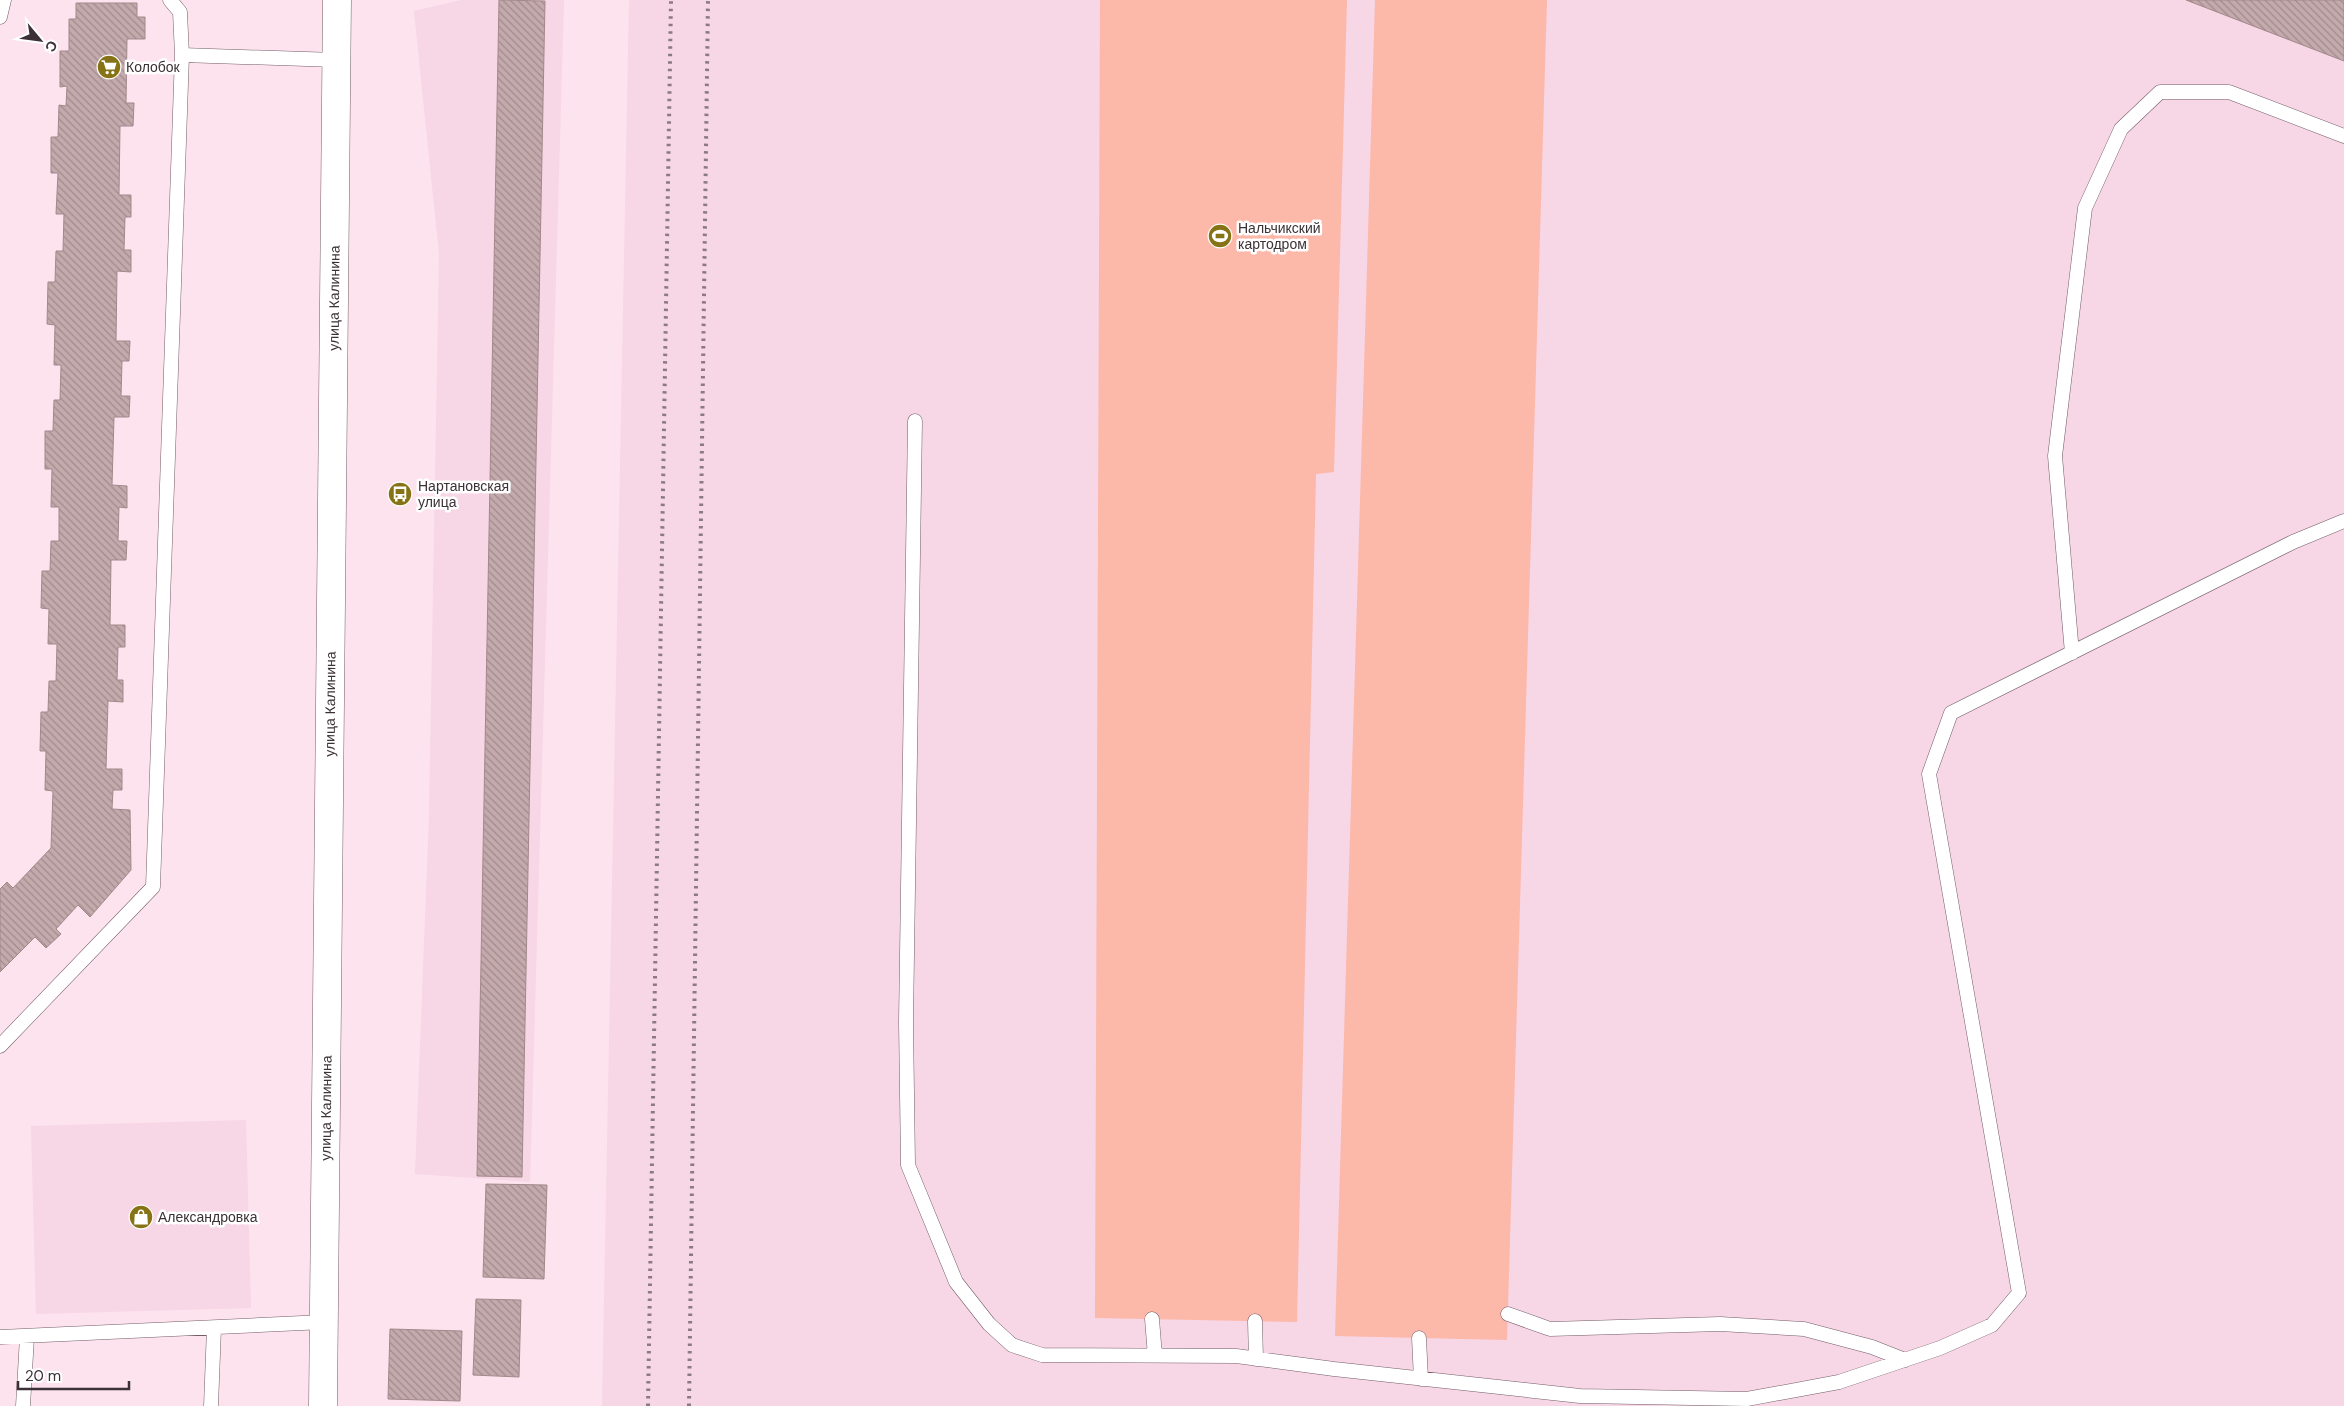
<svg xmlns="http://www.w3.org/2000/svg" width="2344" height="1406" font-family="'DM Sans',sans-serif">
<defs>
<pattern id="building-back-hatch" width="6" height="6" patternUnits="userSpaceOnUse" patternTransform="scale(1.25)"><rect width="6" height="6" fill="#c4aaac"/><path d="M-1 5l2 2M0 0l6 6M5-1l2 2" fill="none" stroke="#a08b8d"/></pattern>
</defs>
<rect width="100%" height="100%" fill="#fde3ee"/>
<path fill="#f7d6e5" d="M461 0H564L530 1182 415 1174 429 816 439 254 414 11Z
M629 0H2344V1406H602Z
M246 1120 251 1308 36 1314 31 1126Z"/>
<path fill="#fcb8a9" d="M1100 0H1347L1334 472 1316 474 1297 1322 1095 1318Z
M1375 0H1547L1507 1340 1335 1336Z"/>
<path fill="url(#building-back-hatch)" stroke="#a2888b" d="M499 0 545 1 522 1177 477 1176Z
M2186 0H2344V61Z
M76 3H137V17H145V39H127L126 103H134L133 126H120L119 195H131V217H125L124 250H131V272L117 271 116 341H130L129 361H122L121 396H130L129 417H114L112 485 127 486V508L119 507 118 541H127L126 560H111L110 625H125V647H118L117 680H123V702L108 701 106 769H122V790H113L112 809 130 810 131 870 90 917 78 905 56 929 61 934 46 948 35 937 0 972V889L7 882 13 888 51 848 53 791 45 790 46 751H40L41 712H48L49 681H56L57 644H48L49 609 41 608 42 571H50L51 541H59V507H51L52 469H45V431H53L54 400H60L61 365H54L55 325 47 324 48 282H55L56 251H63L64 214H56L58 173H51V137H58L59 105 66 106 67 86 60 87V51H69V19H76Z
M486 1184 547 1185 544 1279 483 1277Z
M476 1299 521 1300 519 1377 473 1375Z
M390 1329 462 1331 460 1401 388 1399Z"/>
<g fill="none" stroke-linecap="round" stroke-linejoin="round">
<g stroke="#735d67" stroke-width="15">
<path id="lane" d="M170 0 180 12 182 55
M0 17 4 0
M915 421 906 1022 908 1165 956 1282 989 1324 1012 1345 1042 1355 1236 1356 1334 1369 1580 1396 1747 1399 1839 1382 1940 1348 1992 1325 2019 1293 1929 774 1951 713 2293 542 2344 521
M2072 653 2055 456 2085 208 2121 129 2160 92H2229L2344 136
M0 1046 153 887 182 55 336 60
M1508 1314 1550 1329 1720 1324 1804 1329 1872 1347 1905 1360
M1152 1319 1155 1356
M1255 1321 1256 1359
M0 1337 324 1322
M1419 1338 1421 1379
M23 1406 27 1337
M211 1406 214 1328"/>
</g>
<g stroke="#735d67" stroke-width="29">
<g id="secondary">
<path id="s1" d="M323 1406 337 0"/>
</g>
</g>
<use href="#lane" stroke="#fff" stroke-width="14"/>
<use href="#secondary" stroke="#fff" stroke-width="28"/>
<path stroke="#8b7a82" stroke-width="4" stroke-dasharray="2.5 5" stroke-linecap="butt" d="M648 1406 671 0
M689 1406 708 0"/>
</g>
<defs>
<g id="supermarket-disc" transform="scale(1.25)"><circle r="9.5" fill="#867315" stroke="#fff"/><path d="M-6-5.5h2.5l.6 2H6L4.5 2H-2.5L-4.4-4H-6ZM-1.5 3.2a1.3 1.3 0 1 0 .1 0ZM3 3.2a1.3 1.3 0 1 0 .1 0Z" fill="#fff"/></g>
<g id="stadium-disc" transform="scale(1.25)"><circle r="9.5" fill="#867315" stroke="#fff"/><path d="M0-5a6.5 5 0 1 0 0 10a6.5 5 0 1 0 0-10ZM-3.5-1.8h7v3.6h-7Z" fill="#fff"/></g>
<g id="bus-disc" transform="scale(1.25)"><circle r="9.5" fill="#867315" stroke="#fff"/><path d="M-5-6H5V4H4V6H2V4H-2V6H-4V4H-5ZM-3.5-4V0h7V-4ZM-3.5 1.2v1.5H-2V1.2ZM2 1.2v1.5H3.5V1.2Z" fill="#fff"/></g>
<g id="shop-disc" transform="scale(1.25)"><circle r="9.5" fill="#867315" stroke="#fff"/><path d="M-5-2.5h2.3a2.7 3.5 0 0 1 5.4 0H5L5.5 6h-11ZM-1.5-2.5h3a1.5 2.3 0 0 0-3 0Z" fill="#fff"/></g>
</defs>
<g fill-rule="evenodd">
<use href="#supermarket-disc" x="109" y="67"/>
<use href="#stadium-disc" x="1220" y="236"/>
<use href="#bus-disc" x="400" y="494"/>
<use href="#shop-disc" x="141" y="1217"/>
</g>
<g text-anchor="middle" stroke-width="5" stroke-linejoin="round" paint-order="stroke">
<g font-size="14" fill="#3b3136" stroke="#fff" text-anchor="start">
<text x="126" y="72">Колобок</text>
<text x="1238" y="233">Нальчикский<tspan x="1238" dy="16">картодром</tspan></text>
<text x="418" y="491">Нартановская<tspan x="418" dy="16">улица</tspan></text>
<text x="158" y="1222">Александровка</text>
</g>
<g font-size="14" fill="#3b3136" stroke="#fff">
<text dy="5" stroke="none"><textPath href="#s1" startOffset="1108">улица Калинина</textPath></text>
<text dy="5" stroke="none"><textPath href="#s1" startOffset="702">улица Калинина</textPath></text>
<text dy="5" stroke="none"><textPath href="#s1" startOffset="298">улица Калинина</textPath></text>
</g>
</g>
<g transform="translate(40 40) rotate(119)" stroke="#ffffff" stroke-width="4" paint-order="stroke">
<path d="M0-4L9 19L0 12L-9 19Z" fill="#3b3136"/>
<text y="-8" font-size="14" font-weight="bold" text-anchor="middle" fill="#3b3136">С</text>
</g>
<path d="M18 1381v8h111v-8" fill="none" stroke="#3b3136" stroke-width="2.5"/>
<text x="25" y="1381" font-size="15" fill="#3b3136" stroke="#ffffff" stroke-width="4" paint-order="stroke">20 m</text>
</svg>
